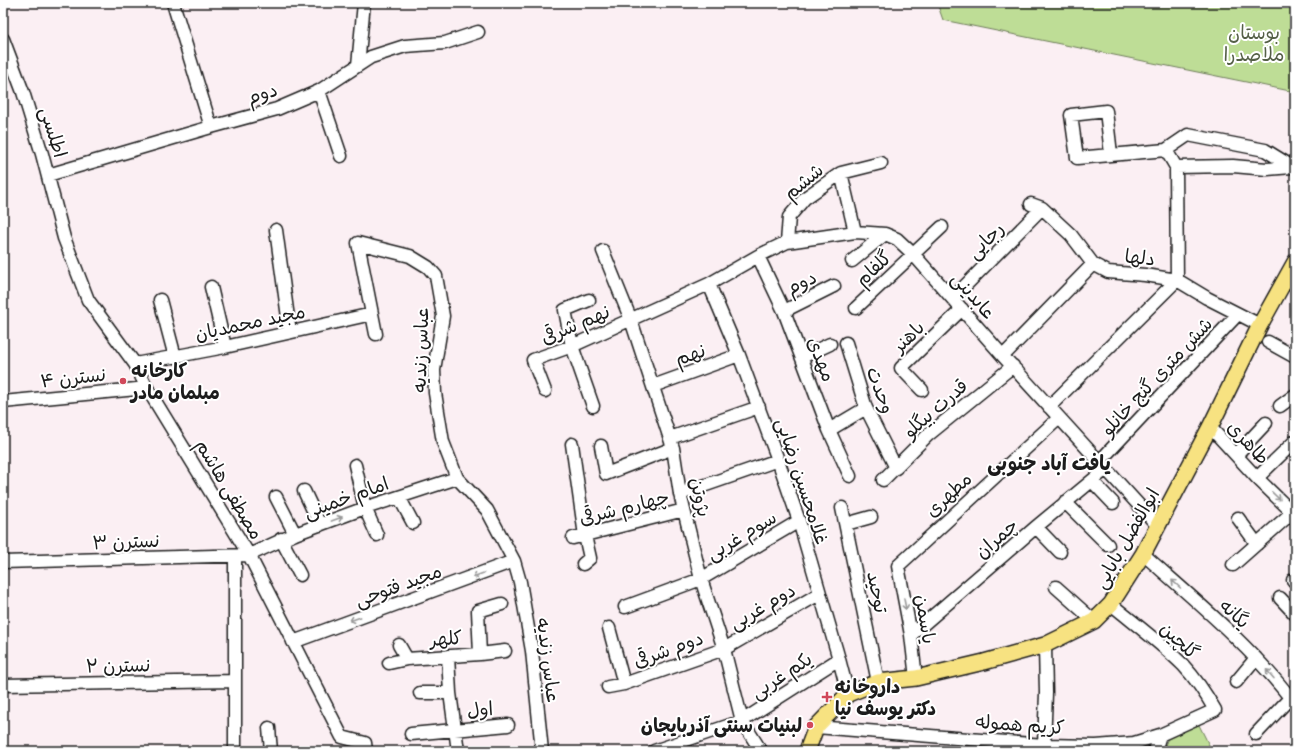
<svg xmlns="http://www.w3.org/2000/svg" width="1298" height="754" font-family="Caveat,'Playpen Sans Arabic',sans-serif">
<rect width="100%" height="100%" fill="#fbeff3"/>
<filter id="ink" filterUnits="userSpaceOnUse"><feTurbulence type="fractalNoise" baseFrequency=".025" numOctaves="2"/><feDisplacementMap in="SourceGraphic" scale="8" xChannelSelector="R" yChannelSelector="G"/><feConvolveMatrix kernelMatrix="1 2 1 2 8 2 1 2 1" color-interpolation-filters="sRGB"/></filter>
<g filter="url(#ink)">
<path fill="#bedd96" stroke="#6d7c59" d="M937 3H1295V92L943 20Z
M1199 725 1212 751H1163L1169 735Z"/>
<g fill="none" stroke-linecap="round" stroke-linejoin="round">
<g stroke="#1c1c1c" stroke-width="15">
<path id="minor" d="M173 3 211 127
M3 39 23 92 42 154 64 238 88 300 135 364 147 388 249 555 342 737 365 743 366 751
M358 65 364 3
M319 91 341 156
M1111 154 1106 111 1071 115 1077 158 1166 150 1188 135 1265 150 1291 166
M1176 167 1233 166 1267 169 1292 167
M841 173 855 232
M48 175 211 127 277 109 319 91 371 57 405 46 445 43 478 32
M1031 204 1042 208 1071 235 1093 264 1108 272 1145 275 1177 280 1207 298 1260 325
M276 230 290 332
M787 242 789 217 805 198 841 173 881 163
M603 251 631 320 673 448 680 494 701 579 724 649 742 721 761 751
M758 256 784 311 829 430 850 476
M852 261 885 234
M709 284 739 355 778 460 799 521 839 659 848 694
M211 287 225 347
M953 298 1042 208
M160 300 175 357
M589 300 565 310 572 346 593 406
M856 308 942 227
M784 311 834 286
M376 334 358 243 410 256 428 267 436 276 443 316 434 370 435 393 443 442 457 478 487 510 514 561 520 582 532 651 542 751
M1268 342 1295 357
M846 343 866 408 896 468
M1003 356 1093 264
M802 357 830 344
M135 364 225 347 372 314
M653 386 739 355
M922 390 901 368 962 309
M545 391 533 360 572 346 709 284 758 256 787 242 855 232 885 234 897 239 914 255 1003 356 1157 525
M3 402 147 388
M1280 406 1295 395
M1049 407 1177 280 1176 167 1166 150
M1210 427 1257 478 1295 515
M829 430 866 408
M670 438 759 407
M572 444 585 536 590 558 583 564
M601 446 606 474 673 448
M1236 455 1266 423
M1099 462 1238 314
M355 465 365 508 377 535
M1257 478 1295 441
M883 480 928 435 1013 366
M1092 481 1113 503
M304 491 320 525
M680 494 778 460
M276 497 295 534
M399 497 413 523
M1065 502 1108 545
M842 508 878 682
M1238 518 1257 544
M846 524 871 517
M1036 527 1060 552
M573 538 684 510
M281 539 300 575
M1143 554C1196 601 1252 647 1295 704
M3 562 249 555 295 534 365 508 457 478
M1233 565 1295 510
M1293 580 1295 582
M1056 587 1094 621
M1280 598 1295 614
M625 607 701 579 799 521
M609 628 624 684
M911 635 1036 527 1106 469
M293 642 514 561
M399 645 407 659
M480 654 478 611 502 604
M448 656 450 693 458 751
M389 663 407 659 480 654 505 651
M916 678 911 635 898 566 1059 418
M1236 682 1256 658
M3 685 234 681
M608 687 624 684 724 649 819 594
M420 693H450
M816 727 1044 745 1096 746 1134 743 1160 735 1215 710C1206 694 1196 679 1183 665 1161 643 1135 624 1111 604
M269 728 271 751
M411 734 508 725
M1256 734 1290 698
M1044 745 1046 693 1045 645
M235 751V556
M654 751 742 721 839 659
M1155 751 1160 735"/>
</g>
<g stroke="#1c1c1c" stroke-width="18">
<path id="major" d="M807 751 816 727 848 694 878 682 916 678 984 662 1045 645 1094 621 1111 604 1143 554 1210 427 1260 325 1295 262"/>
</g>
<use href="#minor" stroke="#fff" stroke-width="12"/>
<use href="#major" stroke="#f7e281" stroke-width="15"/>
</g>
<defs><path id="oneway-shaft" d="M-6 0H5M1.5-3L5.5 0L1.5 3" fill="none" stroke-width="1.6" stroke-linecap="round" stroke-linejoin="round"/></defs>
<g stroke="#999">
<use href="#oneway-shaft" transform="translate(1276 496) rotate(44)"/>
<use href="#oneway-shaft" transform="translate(337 519) rotate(-20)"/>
<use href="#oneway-shaft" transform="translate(478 575) rotate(160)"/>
<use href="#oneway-shaft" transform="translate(1176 584) rotate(-138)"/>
<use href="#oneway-shaft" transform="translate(905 604) rotate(79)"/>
<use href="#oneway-shaft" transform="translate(355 619) rotate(160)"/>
<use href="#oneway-shaft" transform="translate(1270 674) rotate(-131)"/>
</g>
</g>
<g fill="#d1495b" stroke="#fff" stroke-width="1.5">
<circle cx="123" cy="381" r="4"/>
<path d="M825 691h4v4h4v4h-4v4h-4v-4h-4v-4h4z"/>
<circle cx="810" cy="725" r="4"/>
</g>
<g text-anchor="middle" stroke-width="4" stroke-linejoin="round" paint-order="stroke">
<g font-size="19" fill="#556047" stroke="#fff">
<text x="1254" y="39">بوستان<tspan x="1254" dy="22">ملاصدرا</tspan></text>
</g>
<g font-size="19" fill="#1c1c1c" stroke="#fff">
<text transform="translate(262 93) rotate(-18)" y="7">دوم</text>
<text transform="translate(54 132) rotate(73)" y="7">اطلسی</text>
<text transform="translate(803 181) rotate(-40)" y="7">ششم</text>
<text transform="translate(985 240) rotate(-45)" y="7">رجایی</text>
<text transform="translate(1140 257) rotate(6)" y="7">دلها</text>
<text transform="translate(873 268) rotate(-43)" y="7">گلفام</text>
<text transform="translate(801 282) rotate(-26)" y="7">دوم</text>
<text transform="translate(974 295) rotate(49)" y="7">عابدینی</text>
<text transform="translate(250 322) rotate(-12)" y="7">مجید محمدیان</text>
<text transform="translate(575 324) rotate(-23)" y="7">نهم شرقی</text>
<text transform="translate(908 336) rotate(-44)" y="7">باهنر</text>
<text transform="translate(420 350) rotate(-88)" y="7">عباس زندیه</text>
<text transform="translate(690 354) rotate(-20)" y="7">نهم</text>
<text transform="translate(822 359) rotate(69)" y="7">مهدی</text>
<text transform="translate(1156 376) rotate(-47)" y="7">شش متری گنج خانلو</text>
<text transform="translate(73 377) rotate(-6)" y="7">نسترن ۴</text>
<text transform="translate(881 390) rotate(70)" y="7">وحدت</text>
<text transform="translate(935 408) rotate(-41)" y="7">قدرت بیگلو</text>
<text transform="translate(1249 442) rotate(47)" y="7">طاهری</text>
<text transform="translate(803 481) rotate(72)" y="7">غلامحسین رضایی</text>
<text transform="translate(230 489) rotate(59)" y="7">مصطفی هاشم</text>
<text transform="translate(948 494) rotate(-43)" y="7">مطهری</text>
<text transform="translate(346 497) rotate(-20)" y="7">امام خمینی</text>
<text transform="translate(701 497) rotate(78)" y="7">پژوتن</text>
<text transform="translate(624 507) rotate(-14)" y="7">چهارم شرقی</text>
<text transform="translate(741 535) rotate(-31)" y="7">سوم غربی</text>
<text transform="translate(996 538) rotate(-41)" y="7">چمران</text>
<text transform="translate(1126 538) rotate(-60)" y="7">ابوالفضل بابایی</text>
<text transform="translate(126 541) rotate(-2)" y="7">نسترن ۳</text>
<text transform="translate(398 585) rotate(-20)" y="7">مجید فتوحی</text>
<text transform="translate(878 592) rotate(79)" y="7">توحید</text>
<text transform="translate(762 606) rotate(-30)" y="7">دوم غربی</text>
<text transform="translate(1235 613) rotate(43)" y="7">یگانه</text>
<text transform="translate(926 619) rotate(81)" y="7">یاسمن</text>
<text transform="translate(446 638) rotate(-4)" y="7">کلهر</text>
<text transform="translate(1180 640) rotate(43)" y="7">گلچین</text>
<text transform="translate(668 649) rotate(-20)" y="7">دوم شرقی</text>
<text transform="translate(549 660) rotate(83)" y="7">عباس زندیه</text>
<text transform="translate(118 665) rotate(-1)" y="7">نسترن ۲</text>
<text transform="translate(781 675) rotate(-33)" y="7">یکم غربی</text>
<text transform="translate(480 709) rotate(-5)" y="7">اول</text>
<text transform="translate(1020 724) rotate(4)" y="7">کریم هموله</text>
</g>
<g font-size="19" font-weight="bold" fill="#1c1c1c" stroke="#fff" text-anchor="start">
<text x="131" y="377">کارخانه<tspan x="131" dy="22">مبلمان مادر</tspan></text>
<text x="835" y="693">داروخانه<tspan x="835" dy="22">دکتر یوسف نیا</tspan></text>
<text x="802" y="732" text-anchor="end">لبنیات سنتی آذربایجان</text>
</g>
<g font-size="20" font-weight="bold" fill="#1c1c1c" stroke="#fff">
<text x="1049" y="470">یافت آباد جنوبی</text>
</g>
</g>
<rect width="1298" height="754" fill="none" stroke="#fff" stroke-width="16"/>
<rect x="8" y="8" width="1282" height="738" fill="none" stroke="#1c1c1c" stroke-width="1.5" filter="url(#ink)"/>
</svg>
